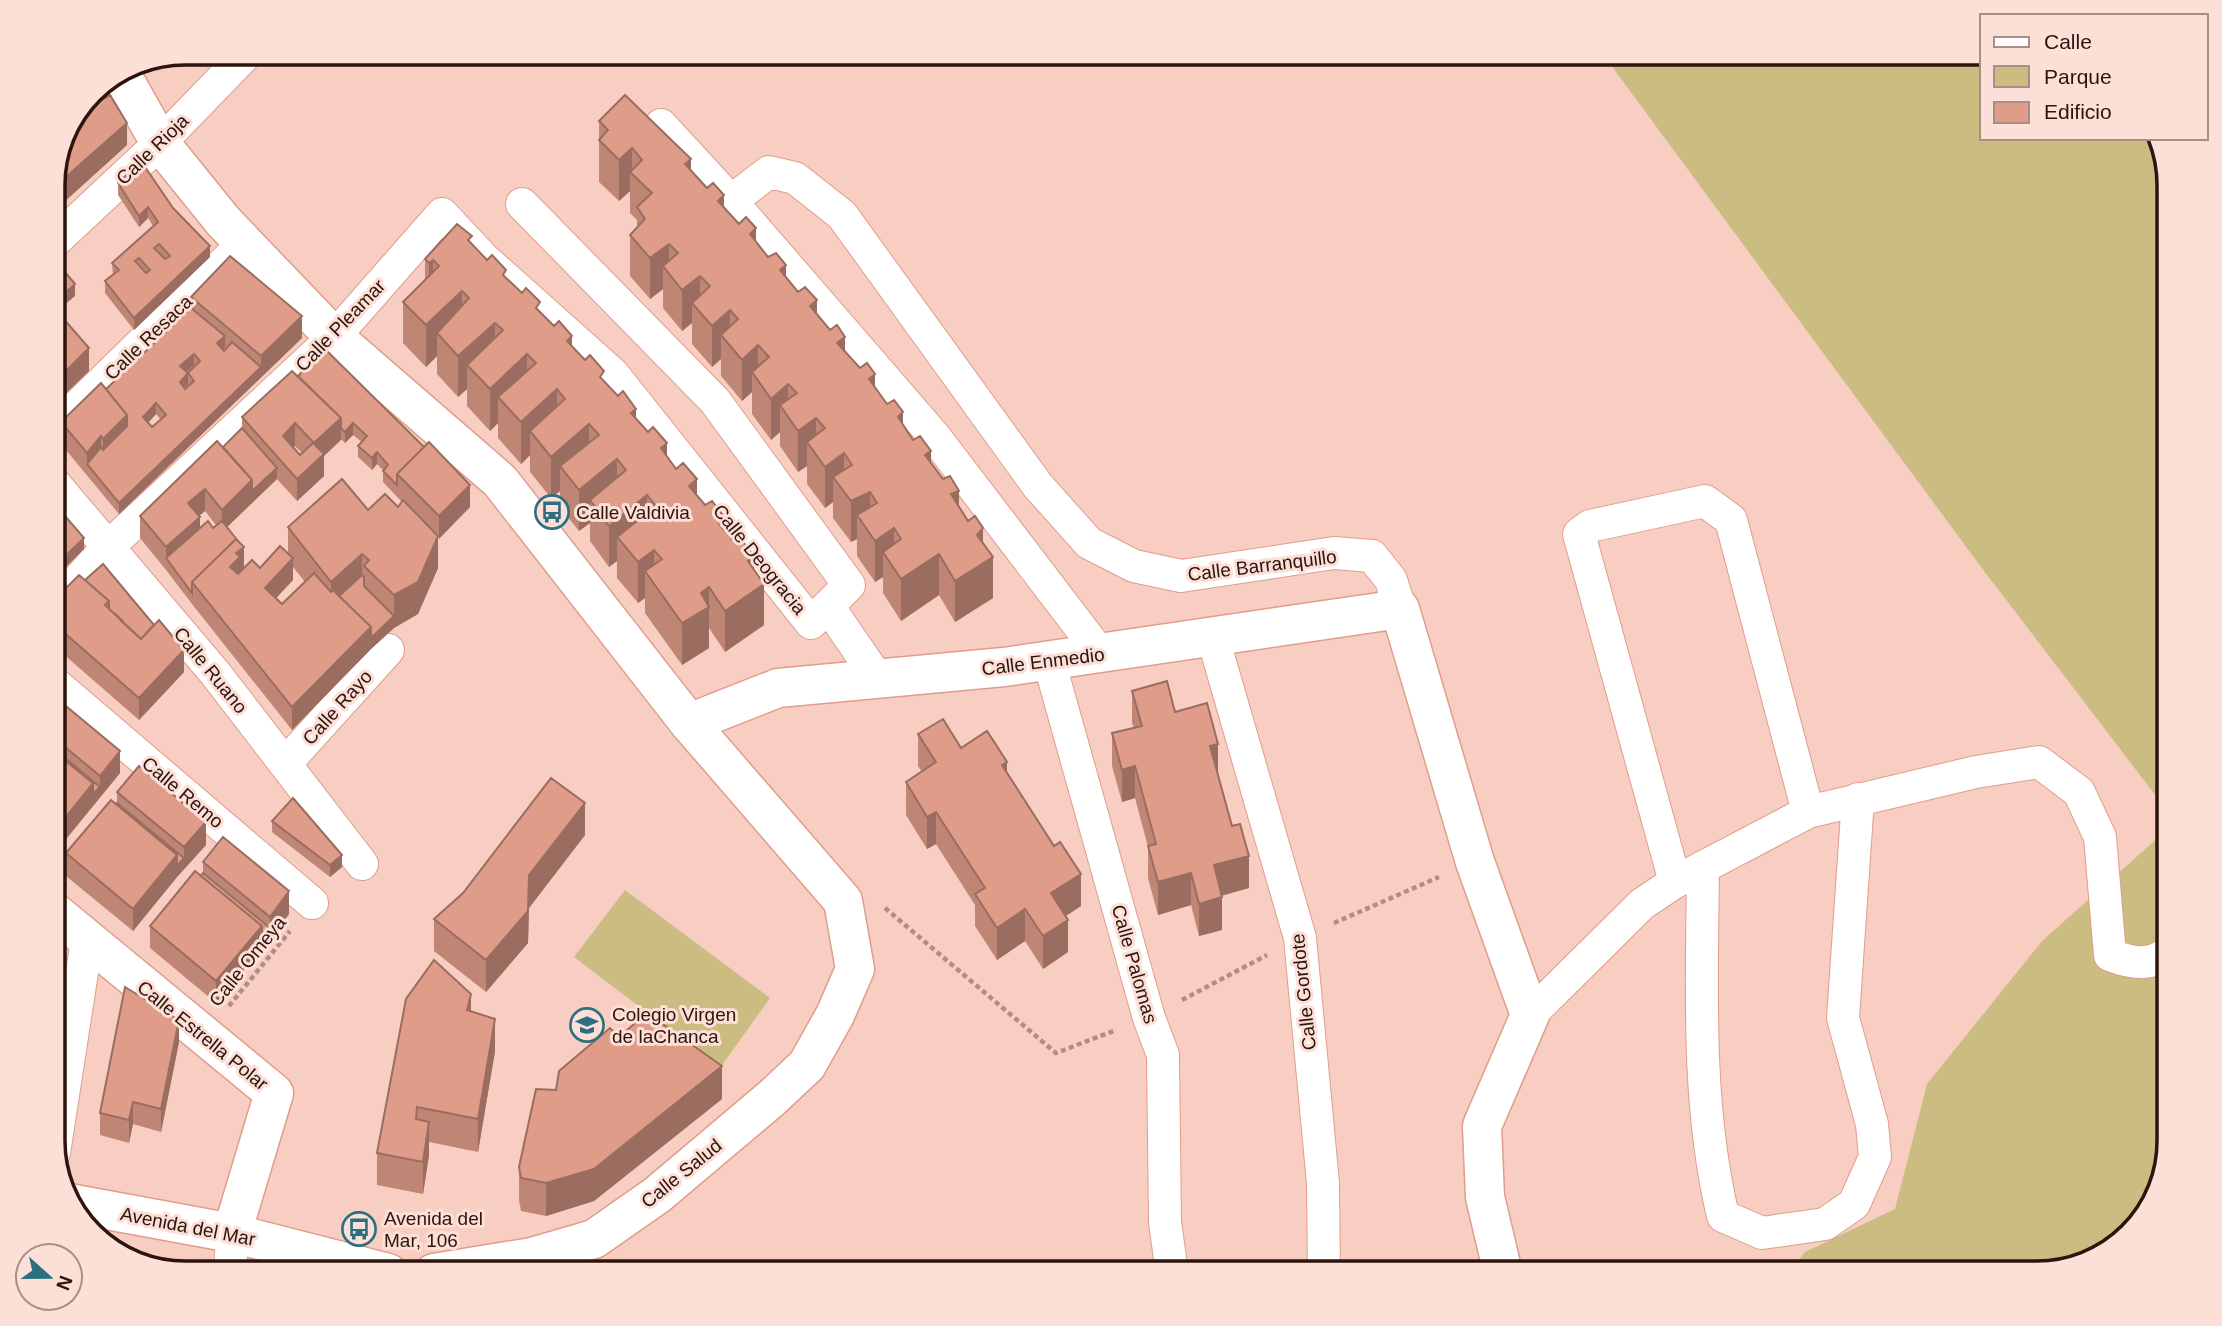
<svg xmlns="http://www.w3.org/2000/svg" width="2222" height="1326" font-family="Helvetica,sans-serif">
<rect width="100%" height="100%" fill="#f8cec2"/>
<path fill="#cbbd81" d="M1602 53H1982V138H2158L2169 176V813L1981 567Z
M2169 828V1142L2152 1208 2104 1256 2038 1273H1789L1805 1252 1895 1209 1927 1084 2042 941Z
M625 890 770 998 720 1068 574 957Z"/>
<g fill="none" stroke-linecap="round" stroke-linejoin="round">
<g stroke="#e09d8a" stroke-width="34">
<path id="minor" d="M661 125 731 201 935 437 1100 653
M731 201 769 172 795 178 842 215 1038 486 1089 543 1134 566 1181 576 1334 553 1372 556 1391 580 1400 609
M53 243 160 143 248 52
M53 430 244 243
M53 482 215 673 362 864
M828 606 878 679
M53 607 107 548 334 337 442 214 483 258 613 374 811 623 849 585 715 401 522 204
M1213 638 1300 938 1323 1183 1324 1273
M1049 661 1149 1018 1163 1055 1165 1222 1172 1273
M53 682 312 903
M285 764 388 650
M1703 867C1702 983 1696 1103 1723 1216L1762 1233 1825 1224 1854 1204 1875 1157 1872 1124 1843 1018 1858 799
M1675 882 1579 534 1590 526 1705 501 1731 520 1808 812
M1530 1015 1642 904 1675 882 1808 812 1976 772 2039 762 2079 792 2100 837 2110 955C2131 963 2150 967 2169 952
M54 1153 87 940
M230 1273 232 1233"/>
</g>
<g stroke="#e09d8a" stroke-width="41">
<path id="tertiary" d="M120 72 160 143 223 221 334 337 500 481 689 723 843 901 855 969 835 1015 807 1065 773 1097 657 1195 594 1239 532 1257 434 1273
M689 723 778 688 1004 667 1400 609 1475 862 1530 1015 1482 1126 1485 1197 1503 1273
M53 911 274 1093 232 1233
M69 1203 232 1233 388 1273"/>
</g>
<path stroke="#b18d83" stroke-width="4.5" stroke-dasharray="5 3.5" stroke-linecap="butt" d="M885 908 1056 1053 1116 1030
M1334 923 1439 877
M1182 1000 1267 955
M229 1006 290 931"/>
<use href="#minor" stroke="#fff" stroke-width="32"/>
<use href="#tertiary" stroke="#fff" stroke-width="38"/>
</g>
<path fill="#bf8676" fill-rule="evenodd" d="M91 91 127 145 53 212V176Z
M599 121 691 171 756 242 817 314 903 424 913 440 931 464 983 543 993 598 955 622 939 595 901 621 883 593V577L875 582 857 556V539L851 542 833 518V502L825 508 807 484V466L798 472 780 446V432L771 440 752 414V392L742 401 721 376V359L712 367 692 344V323L682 331 663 308V289L650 299 630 276V235L637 227V220L630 213V191L619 201 599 182Z
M118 183 173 208 210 257 134 330 105 293V281L113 275 112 263 153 226 148 218 139 227 118 195Z
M472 244 540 312 604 381 667 456 754 569 764 625 725 652 709 628V648L682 665 645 613V598L638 603 617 578V561L609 567 590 541V523L579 531 560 507V491L551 498 530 472V455L521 464 498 438V423L490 431 467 406V389L458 397 437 374V356L426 367 403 343V302L425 280V259Z
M191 297 302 338 119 514 61 444V422L106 389 191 308ZM156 414 161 420 152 427 148 423Z
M298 376 470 507 438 538V568L418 614 394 628 371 649 292 730 192 604 166 570 140 538V516L223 447 242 428V417ZM353 435 362 442 358 446V457L372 470 377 464 383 470V482L402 502 398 507 368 510 288 527V553L260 568H244L227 527 277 479 297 501 324 476V456L341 439 345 443ZM295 446 302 453 300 455 293 448ZM205 511 216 525 213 528H200L199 516ZM293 567 305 582 282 604 276 598 293 580Z
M85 580 184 672 139 720 53 645V601Z
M1132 691 1175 712 1218 773 1249 888 1222 895V930L1199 936 1191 905 1158 915 1148 878V847L1135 798 1122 802 1112 766V733L1134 728 1132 723Z
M53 699 120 773 53 855Z
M918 734 961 748 1007 773 1081 906 1066 916 1068 952 1043 969 1025 941 997 960 975 926V905L936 844 927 849 906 815V782L922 772 918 766Z
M117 792 206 845 177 877 133 931 66 876V853L117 803Z
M272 821 342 867 330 877 272 832Z
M585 835 529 908 528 943 486 992 434 951V919Z
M203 862 289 914 270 939 216 1003 150 948V926L201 876 203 873Z
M471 1012 495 1051 478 1152 429 1142V1155L423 1194 377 1185V1153Z
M619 1037 722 1099 594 1201 546 1216 521 1211 519 1200V1167L556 1090Z
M179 1042 161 1132 133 1124 129 1143 100 1135V1113Z"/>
<path fill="#9b6d60" d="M127 123V145L53 212V201L67 187V176Z
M632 148V174L630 172V191L619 201V160Z
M691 159V200L685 164Z
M724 195V236L718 201Z
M148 207V218L139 227V216Z
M756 228V269L750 234Z
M669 244V273L663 266V289L650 299V258Z
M210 246V257L134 330V318Z
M433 260V301L429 304V263Z
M786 265V306L780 270Z
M700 276V312L692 303V323L682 331V290Z
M75 284V296L56 312V301Z
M462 291V332L437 333V356L426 367V325Z
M817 300V341L810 306Z
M65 309V320L55 329V318Z
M730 310V345L721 335V359L712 367V326Z
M302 316V338L119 514V503L261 367V356Z
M495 323V364L467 365V389L458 397V356Z
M225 336V347L217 355V343Z
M572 336V377L567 341Z
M845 337V379L837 343Z
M758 345V381L752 372V392L742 401V360Z
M89 348V371L53 406V384Z
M194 354V365L180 377V366Z
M527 354V396L498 397V423L490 431V389Z
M188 373V384L180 394V382Z
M875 374V415L869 379Z
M788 384V416L780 405V432L771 440V399Z
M557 389V430L530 431V455L521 464V422Z
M156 403V414L143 428V417Z
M636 409V450L631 413Z
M903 412V453L898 417Z
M127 415V437L103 462V439Z
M341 418V440L324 456V476L297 501V479L314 443Z
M816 418V455L807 442V466L798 472V431Z
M295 423V446L283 458V436Z
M353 423V435L345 443V432Z
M589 424V466H560V491L551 498V457Z
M101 436V459L87 464V453Z
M667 443V484L661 448Z
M931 451V492L925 455Z
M377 452V464L372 470V458Z
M844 453V492L833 477V502L825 508V467Z
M617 459V500H590V523L579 531V490Z
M277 468V479L252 503V491Z
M697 479V520L689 486Z
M252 480V503L222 532V510Z
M470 485V507L439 539V516Z
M55 487V509L53 512V489Z
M205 489V511L188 525V503Z
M959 491V532L951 494Z
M870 492V533L857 515V539L851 542V501Z
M647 495V536L617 537V561L609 567V526Z
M200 517V539L166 558V547Z
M726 519V560L719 524Z
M894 528V569L883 552V577L875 582V541Z
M983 528V563L993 557V598L955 622V581L977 535Z
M438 536V568L418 614 394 628 371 649 292 730V707L371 627 394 616V595Z
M84 538V549L53 580V568Z
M244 547V569L240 579 197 588Z
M654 550V584L645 571V598L638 603V562Z
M362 554V587L331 615V582Z
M939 554V595L901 621V579Z
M754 556V591L764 584V625L725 652V611L748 561Z
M293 558V580L265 610V588Z
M709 587V648L682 665V623L701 593Z
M184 650V672L139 720V698Z
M1218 744V776L1210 746Z
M120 751V773L53 855V833L93 783 100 787V776Z
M1007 762V794L1002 765Z
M1135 766V798L1122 802V770Z
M585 803V835L529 908 528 943 486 992V960L529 875Z
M936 812V844L927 849V817Z
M206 822V845L177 877 133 931V909L177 855 184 858V847Z
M342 855V867L330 877V865Z
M1249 856V888L1214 898V865Z
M1191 873V905L1158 915V882Z
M1081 874V906L1051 925V893Z
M289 891V914L270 939 216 1003V981L262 926 270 928V917Z
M1222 897V930L1199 936V904Z
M1025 909V941L997 960V928Z
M1068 920V952L1043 969V936Z
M471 994V1027L467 1010Z
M495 1019V1051L478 1152V1119Z
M179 1020V1042L161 1132V1109Z
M722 1066V1099L594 1201 546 1216V1183Z
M133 1102V1124L129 1143V1120Z
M429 1122V1155L423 1194V1162Z"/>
<path fill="#de9c89" stroke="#9b6d60" stroke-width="2" fill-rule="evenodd" d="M98 87 105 98 90 107 87 101 91 91Z
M110 95 127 123 67 176 57 166 87 101 90 107Z
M625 95 691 159 685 164 707 188 713 183 724 195 718 201 739 224 746 217 756 228 750 234 768 257 776 253 786 265 780 270 798 292 805 287 817 300 810 306 830 330 837 325 845 337 837 343 860 368 867 363 875 374 869 379 887 404 894 400 903 412 898 417 913 440 920 436 931 451 925 455 943 479 950 476 959 491 951 494 968 521 975 516 983 528 977 535 993 557 955 581 939 554 901 579 883 552 901 539 894 528 875 541 857 515 877 503 870 492 851 501 833 477 852 465 844 453 825 467 807 442 825 428 816 418 798 431 780 405 797 393 788 384 771 399 752 372 769 357 758 345 742 360 721 335 738 319 730 310 712 326 692 303 710 286 700 276 682 290 663 266 678 253 669 244 650 258 630 235 645 219 637 207 652 193 630 172 642 160 632 148 619 160 599 140 608 130 599 121Z
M141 161 173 208 210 246 134 318 105 281 119 270 112 263 158 222 148 207 139 216 118 183ZM159 244 170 256 165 259 154 248ZM139 258 150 270 146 273 135 261Z
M54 174 67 187 53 201V176Z
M457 224 472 236 468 240 487 260 492 255 506 270 503 275 522 293 526 288 540 302 536 308 554 326 559 321 572 336 567 341 585 360 590 355 604 371 600 377 618 396 623 391 636 409 631 413 648 432 653 427 667 443 661 448 676 469 683 463 697 479 689 486 705 505 712 501 726 519 719 524 735 543 741 539 754 556 748 561 764 584 725 611 709 587 701 593 709 607 682 623 645 571 662 559 654 550 638 562 617 537 656 506 647 495 609 526 590 500 626 470 617 459 579 490 560 466 599 435 589 424 551 457 530 431 565 399 557 389 521 422 498 397 536 363 527 354 490 389 467 365 503 330 495 323 458 356 437 333 469 298 462 291 426 325 403 302 439 266 433 260 429 263 425 259Z
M230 256 302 316 261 356 191 297Z
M53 258 75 284 56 301 65 309 55 318 53 316Z
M191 308 225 336 217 343 224 351 232 342 261 367 119 503 87 464 101 447 103 450 127 426V415L106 389ZM194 354 200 361 188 373 180 366ZM188 373 194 381 185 389 180 382ZM156 403 166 415 152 427 143 417Z
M62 317 89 348 53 384V326Z
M324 348 424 447 397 474V485L383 471 388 465 377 452 372 458 358 446 367 436 353 423 345 432 341 428V418L298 376Z
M292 371 341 418 314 443 295 423 283 436 300 455 313 443 324 454 297 479 242 417Z
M101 383 127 415 103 439 101 436 87 453 61 422Z
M242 428 277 468 252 491V480L223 447Z
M217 441 252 480 222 510 205 489 188 503 200 517 166 547 140 516Z
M429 442 470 485 439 516 397 474Z
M342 479 368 510 385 494 398 507 403 500 438 536 418 582 394 595 364 566 369 560 362 554 331 582 288 527Z
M53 502 84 538 53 568Z
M208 521 213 528 222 521 238 541 236 539 192 582V593L166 558Z
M236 539 244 547 236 553 240 557 230 567 238 574 252 560 260 568 280 546 293 558 265 588 282 604 314 573 331 592 333 590 371 627 292 707 192 582Z
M103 564 154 625 141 639 121 621 122 620 109 609V601L85 580Z
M79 575 109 601 105 605 141 639 159 620 184 650 139 698 53 623V601Z
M362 575 364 577V586L394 616 371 638V627L339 596Z
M1167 681 1175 712 1207 703 1218 744 1210 746 1232 826 1240 824 1249 856 1214 865 1222 897 1199 904 1191 873 1158 882 1148 846 1156 844 1135 766 1122 770 1112 733 1142 726 1132 691Z
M55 697 120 751 100 776 53 737V699Z
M943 719 961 748 987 731 1007 762 1002 765 1054 846 1060 842 1081 874 1051 893 1068 920 1043 936 1025 909 997 928 975 894 985 888 936 812 927 817 906 782 936 762 918 734Z
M53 748 100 787 93 794V783L53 751Z
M53 751 93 783 53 833Z
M139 766 206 822 184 847 117 792Z
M551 778 585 803 529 875 528 911 486 960 434 919 463 893Z
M293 798 342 855 330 865 272 821Z
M111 800 177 855 133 909 66 853Z
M117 803 184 858 177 866V855L116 804Z
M223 837 289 891 270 917 203 862Z
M195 871 262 926 216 981 150 926Z
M203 873 270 928 262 937V926L201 876Z
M434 960 471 994 467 1010 495 1019 478 1119 417 1107 416 1119 429 1122 423 1162 377 1153 406 999Z
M125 987 179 1020 161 1109 133 1102 129 1120 100 1113Z
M647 1013 722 1066 594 1169 546 1183 521 1178 519 1167 536 1089 556 1090 559 1071 610 1028 619 1037Z"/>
<defs>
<g id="bus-ring" transform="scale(1.75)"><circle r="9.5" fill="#fcdfd6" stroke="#2b6f80" stroke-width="1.5"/><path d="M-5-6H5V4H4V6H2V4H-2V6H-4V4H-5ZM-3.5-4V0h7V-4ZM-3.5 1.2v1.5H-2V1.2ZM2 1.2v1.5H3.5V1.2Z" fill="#2b6f80"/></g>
<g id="school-ring" transform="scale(1.75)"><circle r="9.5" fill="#fcdfd6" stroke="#2b6f80" stroke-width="1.5"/><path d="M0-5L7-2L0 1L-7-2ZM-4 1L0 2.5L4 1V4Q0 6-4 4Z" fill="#2b6f80"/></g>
</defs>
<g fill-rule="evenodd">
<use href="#bus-ring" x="552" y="512"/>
<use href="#school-ring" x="587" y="1025"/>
<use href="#bus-ring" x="359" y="1229"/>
</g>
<g text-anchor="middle" stroke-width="6" stroke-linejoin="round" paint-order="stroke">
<g font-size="19" fill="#2d140d" stroke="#fcdfd6">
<text transform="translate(152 149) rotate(-44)" y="7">Calle Rioja</text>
<text transform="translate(340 325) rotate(-46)" y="7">Calle Pleamar</text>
<text transform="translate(148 337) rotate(-44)" y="7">Calle Resaca</text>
<text transform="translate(760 559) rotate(51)" y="7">Calle Deogracia</text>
<text transform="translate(1262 565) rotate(-7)" y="7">Calle Barranquillo</text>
<text transform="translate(1043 661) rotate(-7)" y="7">Calle Enmedio</text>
<text transform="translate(211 670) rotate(51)" y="7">Calle Ruano</text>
<text transform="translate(337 707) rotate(-48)" y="7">Calle Rayo</text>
<text transform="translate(183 792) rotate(40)" y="7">Calle Remo</text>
<text transform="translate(247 961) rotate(-51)" y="7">Calle Omeya</text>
<text transform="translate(1135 964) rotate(74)" y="7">Calle Palomas</text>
<text transform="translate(1303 992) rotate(-96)" y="7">Calle Gordote</text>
<text transform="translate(203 1035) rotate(39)" y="7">Calle Estrella Polar</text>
<text transform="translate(681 1173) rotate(-39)" y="7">Calle Salud</text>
<text transform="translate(188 1226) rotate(11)" y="7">Avenida del Mar</text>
</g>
<g font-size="19" fill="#2d140d" stroke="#fcdfd6" text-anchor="start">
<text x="576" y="519">Calle Valdivia</text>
<text x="612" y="1021">Colegio Virgen<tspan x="612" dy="22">de laChanca</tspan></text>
<text x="384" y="1225">Avenida del<tspan x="384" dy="22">Mar, 106</tspan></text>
</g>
</g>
<path d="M0 0H2222V1326H0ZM185 65H2037A120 120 0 0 1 2157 185V1141A120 120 0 0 1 2037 1261H185A120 120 0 0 1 65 1141V185A120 120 0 0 1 185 65Z" fill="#fcdfd6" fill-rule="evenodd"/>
<path fill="none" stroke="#2d140d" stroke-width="3.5" d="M185 65H2037A120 120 0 0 1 2157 185V1141A120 120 0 0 1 2037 1261H185A120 120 0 0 1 65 1141V185A120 120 0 0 1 185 65Z"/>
<rect x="1980" y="14" width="228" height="126" fill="#fcdfd6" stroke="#a98e86" stroke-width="2"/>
<rect x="1994" y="37" width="35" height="10" fill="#ffffff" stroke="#a98e86" stroke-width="2"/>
<text x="2044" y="49" font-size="21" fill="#2d140d">Calle</text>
<rect x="1994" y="66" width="35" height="21" fill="#cbbd81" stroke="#a98e86" stroke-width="2"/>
<text x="2044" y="84" font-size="21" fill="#2d140d">Parque</text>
<rect x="1994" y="102" width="35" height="21" fill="#de9c89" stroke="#a98e86" stroke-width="2"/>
<text x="2044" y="119" font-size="21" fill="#2d140d">Edificio</text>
<g transform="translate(49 1277) rotate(111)"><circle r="33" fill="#fcdfd6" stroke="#a98e86" stroke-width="2"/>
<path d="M0-5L12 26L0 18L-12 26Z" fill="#2b6f80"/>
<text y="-10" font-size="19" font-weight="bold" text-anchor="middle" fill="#2d140d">N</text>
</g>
</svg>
